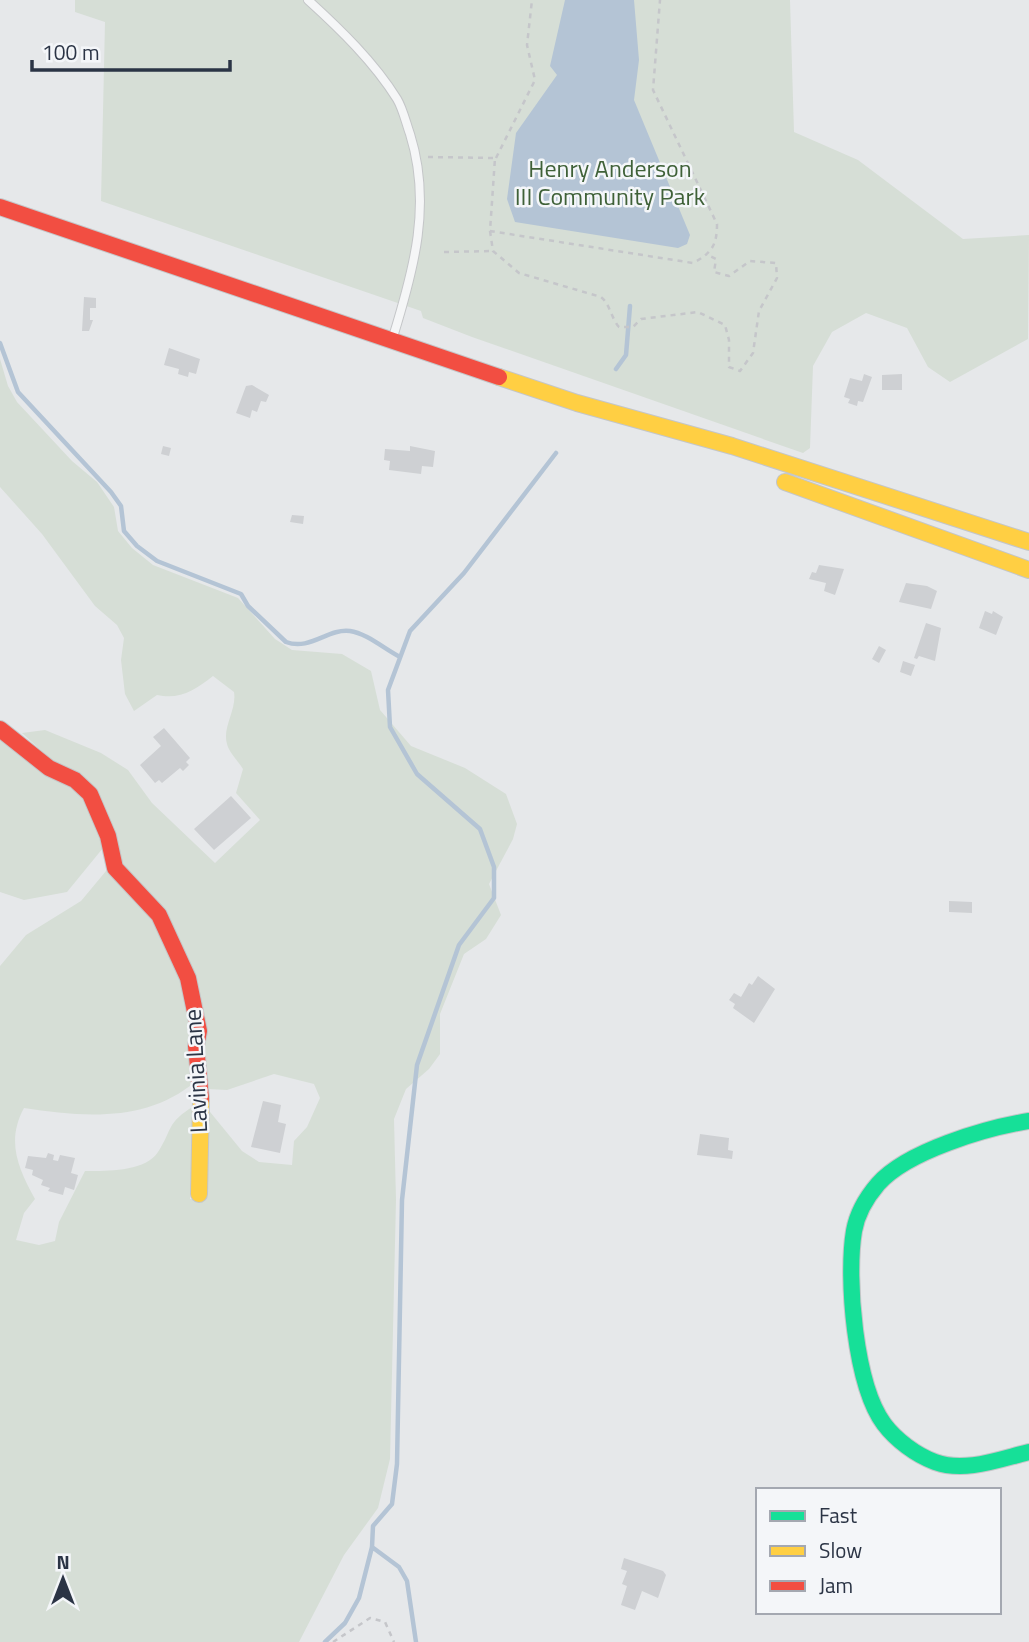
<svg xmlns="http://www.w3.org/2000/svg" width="1029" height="1642" font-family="'Titillium Web',sans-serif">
<rect width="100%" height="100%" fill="#e6e8ea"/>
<path fill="#d6ded6" d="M75 0H790L794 132 858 160 963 239 1029 235 1028 339 950 382 928 367 907 328 866 313 832 332 813 366 810 448 803 453 472 337 423 318 421 311 101 201 105 22 75 12Z
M0 359 8 386 17 402 72 461 97 482 114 507 118 531 132 548 153 565 238 598 275 639 292 650 342 654 371 671 380 710 411 746 465 768 506 794 517 824 513 839 489 884 501 915 486 939 464 954 440 1014V1054L429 1069 406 1089 394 1119 396 1200 390 1459 378 1508 344 1555 299 1642H0V966L26 935 81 901 106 871 114 872 155 916 172 963 183 981 187 1015 193 1032 190 1042 196 1081C147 1123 83 1117 24 1108 6 1141 18 1168 35 1199L24 1213 16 1240 39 1245 55 1241 59 1222 85 1171C106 1171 145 1172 158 1152 173 1129 166 1123 194 1106L190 1199H204L206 1107 242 1151 259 1162 292 1165 294 1141 307 1127 320 1098 314 1084 274 1074 227 1090 208 1089 202 1050 205 1037 194 977 165 911 123 868 114 829 95 789 80 775 54 762 22 733 45 730 101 753 128 770 152 803 215 863 260 820 236 793 243 769C238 761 229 752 227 744 222 727 237 710 234 692L213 676C195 690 180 700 157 695L134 711 125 694 121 660 124 638 117 625 95 606 42 534 0 487Z
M0 739 85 797 103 848 67 892 24 900 0 892Z"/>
<path fill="#b4c4d5" d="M565 0H634L639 60 634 100 690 235 687 244 678 248 515 222 507 199 516 133 557 75 550 66Z"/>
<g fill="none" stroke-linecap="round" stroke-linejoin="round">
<path stroke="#b4c4d5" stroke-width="4.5" d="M0 343 18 392 111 492 121 506 124 531 137 546 157 561 241 594 248 606 286 642C310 651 328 628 350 631 366 633 386 650 400 657
M616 369 626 355 630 306
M372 1547 399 1567 407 1581 416 1642
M325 1642 345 1623 359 1598 372 1547 373 1526 392 1504 397 1464 402 1200 417 1065 459 945 494 898V867L480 829 417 774 390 727 388 690 410 631 464 573 556 453"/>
</g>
<path fill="#ced0d3" d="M84 297 96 298V308H90V320H93L89 331H82Z
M169 348 200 359 196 374 189 372 188 377 178 374 179 369 164 365Z
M864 374 872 377 863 402 858 401 857 406 848 403 850 399 844 397 850 378 862 381Z
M902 374V390H882V375Z
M252 385 269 395 266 402 261 401 257 412 252 410 250 418 236 413 246 386Z
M163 446 171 448 169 456 161 454Z
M410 446 435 451 433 467 422 466 421 474 389 470 390 461 384 460 385 449 410 451Z
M292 515 304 516 303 524 290 522Z
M819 565 844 569 835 595 824 591 826 583 809 579 812 572 816 573Z
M906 583 927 586 937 591 931 609 899 602Z
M985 611 992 614 993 611 1003 617 996 635 979 628Z
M926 623 941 628 935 661 919 656 917 659 914 658Z
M879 646 886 650 879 663 872 659Z
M903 661 915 665 911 676 900 672Z
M164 728 190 758 186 762 189 765 183 771 180 768 162 783 159 780 155 783 140 765 161 746 153 737Z
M231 796 251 818 214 850 194 829Z
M949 901 972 902V913L949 912Z
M758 976 775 989 754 1023 733 1008 735 1004 729 1000 734 993 741 997 749 983 752 985Z
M263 1101 281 1105 278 1122 286 1124 280 1153 251 1147Z
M700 1134 729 1138 728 1150 733 1151 732 1159 697 1155Z
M48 1153 54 1155 53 1160 58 1161 60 1155 75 1158 71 1173 78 1175 74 1190 65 1187 63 1195 48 1191 50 1188 41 1185 43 1180 32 1175 33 1170 25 1168 28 1156 46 1158Z
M624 1558 663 1571 666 1575 658 1598 642 1591 635 1610 621 1605 627 1586 622 1584 627 1571 621 1569Z"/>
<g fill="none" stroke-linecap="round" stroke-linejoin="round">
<g stroke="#c4c6c8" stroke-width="10">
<path id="lane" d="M308 0C340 29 374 62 397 99 403 109 406 123 410 134 432 204 414 269 393 337"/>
</g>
<g stroke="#c4c6c8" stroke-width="18">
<path id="fast" d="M1029 1121C986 1128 907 1151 878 1184 866 1198 857 1214 854 1231 846 1278 855 1385 884 1424 896 1440 916 1455 935 1462 965 1473 1000 1459 1029 1452"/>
</g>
<g stroke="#c4c6c8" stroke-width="18">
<path id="slow" d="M499 377 577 403 732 446 1029 542
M785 482 1029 570
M199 1194 201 1099"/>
</g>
<g stroke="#c4c6c8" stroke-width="18">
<path id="jam" d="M0 207 499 377
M0 729 49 768 75 780 90 794 108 836 115 868 159 915 188 978 199 1031 196 1046 201 1099"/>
</g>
<path stroke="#c5c6ca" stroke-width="2.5" stroke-dasharray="5 5" stroke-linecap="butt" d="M428 157 495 158 490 231 693 263C712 253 717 245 717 224L653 90 660 0
M496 158 535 80 527 45 532 0
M490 231 493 251 519 273 601 297C610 304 611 318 619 327H633L641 319 698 312 725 325 729 340V367L740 371 753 353 759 311 777 278 776 263 750 261 729 276 714 272 716 259 708 255
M444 252 493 251
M333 1642 370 1618 385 1622 394 1642"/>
<use href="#lane" stroke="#f5f6f7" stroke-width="8"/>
<use href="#fast" stroke="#16e098" stroke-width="16"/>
<use href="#slow" stroke="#ffcf43" stroke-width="16"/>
<use href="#jam" stroke="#f24e42" stroke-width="16"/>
</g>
<g text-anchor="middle" stroke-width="5" stroke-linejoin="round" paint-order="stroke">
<g font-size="24" fill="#3f6138" stroke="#f4f6f9">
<text x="610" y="177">Henry Anderson<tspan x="610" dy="28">III Community Park</tspan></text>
</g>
<g font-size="24" fill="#2b3445" stroke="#f4f6f9">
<text transform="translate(196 1071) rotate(-93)" y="8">Lavinia Lane</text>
</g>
</g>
<rect x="756" y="1488" width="245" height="126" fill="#f4f6f9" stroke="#a4a8b1" stroke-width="2"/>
<rect x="770" y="1511" width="35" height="10" fill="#16e098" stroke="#a4a8b1" stroke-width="2"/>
<text x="819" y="1523" font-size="21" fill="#2b3445">Fast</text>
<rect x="770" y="1546" width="35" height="10" fill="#ffcf43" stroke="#a4a8b1" stroke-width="2"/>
<text x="819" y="1558" font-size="21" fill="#2b3445">Slow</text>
<rect x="770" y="1581" width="35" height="10" fill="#f24e42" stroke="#a4a8b1" stroke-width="2"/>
<text x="819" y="1593" font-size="21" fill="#2b3445">Jam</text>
<g transform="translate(63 1579)" stroke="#f4f6f9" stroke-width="5" paint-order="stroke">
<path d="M0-5L12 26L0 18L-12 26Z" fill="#2b3445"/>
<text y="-10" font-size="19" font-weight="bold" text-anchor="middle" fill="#2b3445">N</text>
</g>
<path d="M32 60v10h198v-10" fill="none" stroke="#2b3445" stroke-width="3.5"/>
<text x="42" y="60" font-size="21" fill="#2b3445" stroke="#f4f6f9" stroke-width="5" paint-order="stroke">100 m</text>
</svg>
